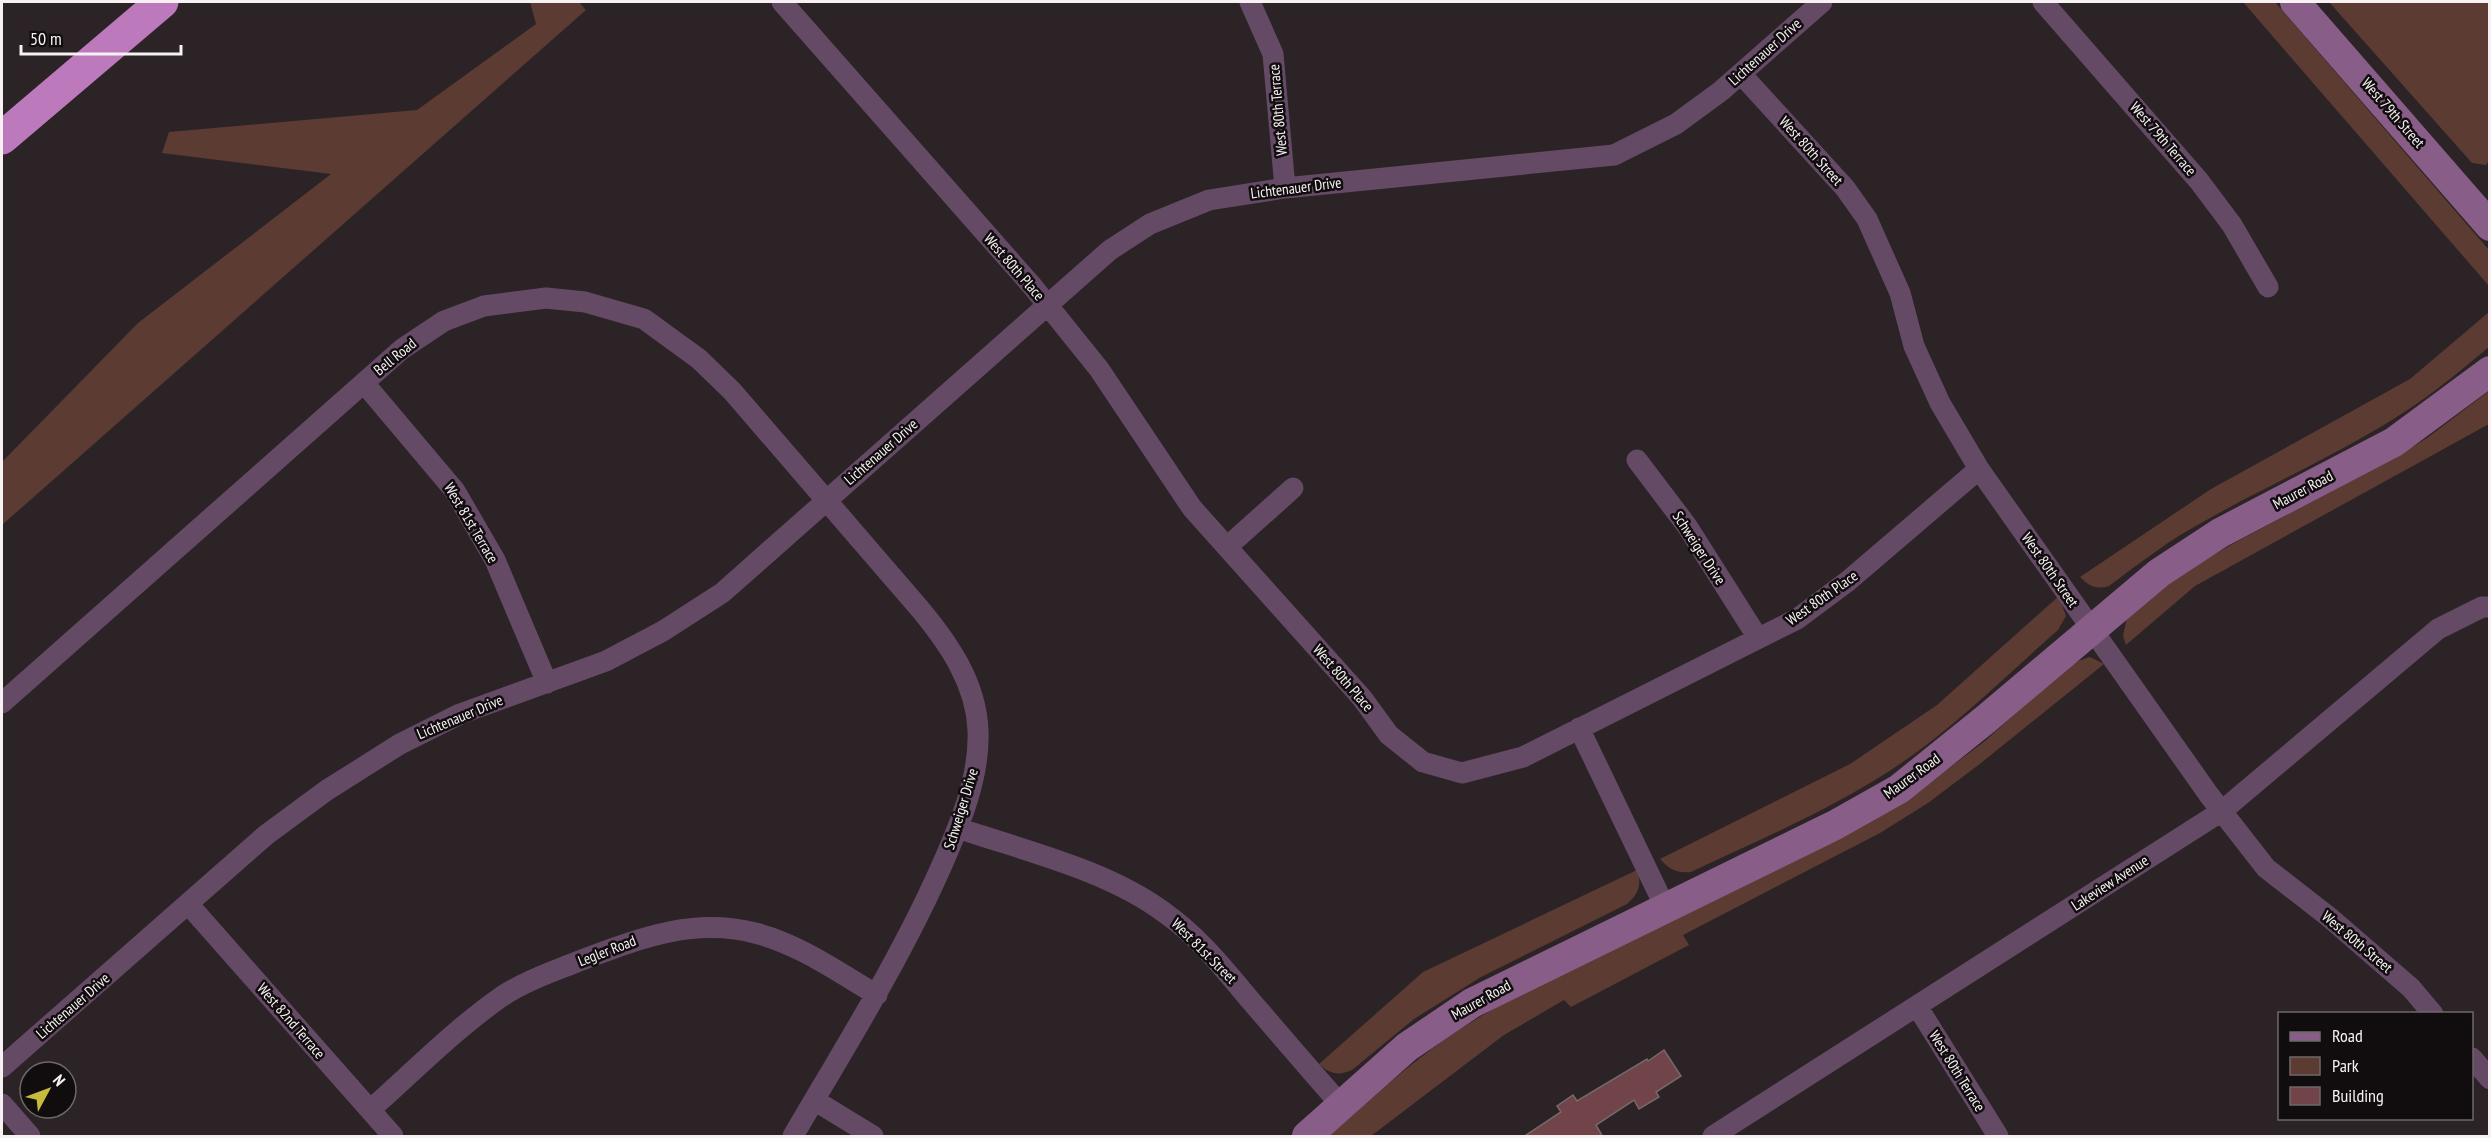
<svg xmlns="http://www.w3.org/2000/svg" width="2491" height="1138" font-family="'PT Sans Narrow',sans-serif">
<rect width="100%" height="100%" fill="#2b2326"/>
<path fill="#5c3b33" d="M530 2H579L586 10 2 525V462L138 323 331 174 162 153 169 132 417 110 536 24Z
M2243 2H2275L2489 250V286Z
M2329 2H2489L2490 159 2486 165 2472 163Z
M2489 312V347C2459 372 2429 397 2395 418 2333 457 2266 486 2203 522 2169 540 2140 563 2109 586 2096 590 2089 586 2080 577L2211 489 2410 379Z
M2489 391V424L2195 586 2126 645 2123 636 2127 617 2184 572 2236 542 2396 457 2427 438Z
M2059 596 2066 616 2058 630C1999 682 1942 740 1875 780 1816 816 1753 843 1691 872 1676 873 1670 870 1660 859L1850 764 1937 705Z
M2090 657 2104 664 1981 763 1928 803 1880 833 1683 935 1689 945 1571 1007 1564 1000 1504 1035 1371 1136H1329C1371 1100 1412 1060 1459 1030 1483 1014 1510 1000 1535 985L1912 796 1985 741 2072 663Z
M1637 870C1642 884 1639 894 1627 904L1481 977 1414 1019 1352 1070C1338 1076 1330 1074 1319 1064L1423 972Z"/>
<path fill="#714449" stroke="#75696a" stroke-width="1.5" d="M1664 1050 1681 1076 1656 1092 1659 1097 1639 1109 1634 1100 1596 1125 1603 1137H1523L1561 1112 1557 1106 1573 1095 1577 1101 1647 1059 1648 1061Z"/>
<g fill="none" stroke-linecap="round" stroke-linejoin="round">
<path stroke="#654a65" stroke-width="21" d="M782 2 1033 287 1099 369 1192 508 1362 698 1389 735 1423 762 1462 773 1523 757 1797 619 1848 581 1979 469
M1250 2 1273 54 1285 188
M2043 2 2199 181 2232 225 2268 287
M1741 74 1845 188 1867 219 1900 293 1914 346 1940 403 1979 469 2209 795 2266 868 2329 917 2411 988 2433 1014
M364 383 455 491 495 560 547 683
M1637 460 1687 526 1758 638
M1227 547 1293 488
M2 703 402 349 444 321 484 306 546 298 585 302 644 319 699 359 732 391 920 609C949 644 976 683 978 730 980 777 960 824 942 865 900 960 845 1047 793 1136
M1579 728 1665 907
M958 828C1025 851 1108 870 1165 913 1199 937 1224 969 1251 1001 1281 1036 1311 1071 1341 1105
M189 905 393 1136
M1917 1006 1998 1136
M2472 1058 2490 1079
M2 1067 266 835 327 790 400 744 460 714 606 661 663 631 722 593 1110 250 1150 224 1209 200 1285 188 1614 155 1676 124 1721 91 1822 2
M814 1100 873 1136
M2 1104 30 1136
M370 1110C413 1072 454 1030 501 997 525 981 552 972 579 961 638 939 692 917 755 933 799 944 838 972 877 995
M1713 1136 2222 811 2438 629 2482 607H2490"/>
<path stroke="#885d88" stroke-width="30" d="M2295 2 2490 226
M1307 1136 1407 1047 1472 1003 1835 825 1899 789 1986 719 2159 573 2220 533 2394 442 2490 371"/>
<path stroke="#bc79bc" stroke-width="33" d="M2 138 162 2"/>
</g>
<g text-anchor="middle" stroke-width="5" stroke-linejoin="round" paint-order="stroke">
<g font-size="15" fill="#f7f1f3" stroke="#110d0f">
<text transform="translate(1765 52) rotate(-42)" y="5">Lichtenauer Drive</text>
<text transform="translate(1278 110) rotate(-95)" y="5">West 80th Terrace</text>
<text transform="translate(2393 113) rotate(49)" y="5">West 79th Street</text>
<text transform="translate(2163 139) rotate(49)" y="5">West 79th Terrace</text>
<text transform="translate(1811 151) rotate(48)" y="5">West 80th Street</text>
<text transform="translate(1296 188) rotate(-7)" y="5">Lichtenauer Drive</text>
<text transform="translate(1014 267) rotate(49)" y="5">West 80th Place</text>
<text transform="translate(395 357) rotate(-39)" y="5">Bell Road</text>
<text transform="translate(881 452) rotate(-41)" y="5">Lichtenauer Drive</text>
<text transform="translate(2303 490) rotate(-28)" y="5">Maurer Road</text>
<text transform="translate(471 523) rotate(59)" y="5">West 81st Terrace</text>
<text transform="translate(1699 548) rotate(57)" y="5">Schweiger Drive</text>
<text transform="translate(2050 570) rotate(55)" y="5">West 80th Street</text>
<text transform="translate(1822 598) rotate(-35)" y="5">West 80th Place</text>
<text transform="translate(1343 678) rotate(49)" y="5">West 80th Place</text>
<text transform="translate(460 717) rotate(-23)" y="5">Lichtenauer Drive</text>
<text transform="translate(1912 776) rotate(-36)" y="5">Maurer Road</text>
<text transform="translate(961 809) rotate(-73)" y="5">Schweiger Drive</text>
<text transform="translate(2110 883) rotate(-33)" y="5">Lakeview Avenue</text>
<text transform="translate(2357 942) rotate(40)" y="5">West 80th Street</text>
<text transform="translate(607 951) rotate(-21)" y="5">Legler Road</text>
<text transform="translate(1204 951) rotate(45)" y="5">West 81st Street</text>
<text transform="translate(1481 1000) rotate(-29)" y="5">Maurer Road</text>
<text transform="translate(73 1006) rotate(-41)" y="5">Lichtenauer Drive</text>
<text transform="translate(291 1021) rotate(49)" y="5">West 82nd Terrace</text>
<text transform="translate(1957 1071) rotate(58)" y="5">West 80th Terrace</text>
</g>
</g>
<rect width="2491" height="1138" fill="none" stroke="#f7f1f3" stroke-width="6"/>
<rect x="2278" y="1012" width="195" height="108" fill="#110d0f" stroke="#6d686a" stroke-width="1.5"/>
<rect x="2290" y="1032" width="30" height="9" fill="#885d88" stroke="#6d686a" stroke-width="1.5"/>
<text x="2332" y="1042" font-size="18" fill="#f7f1f3">Road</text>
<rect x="2290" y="1057" width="30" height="18" fill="#5c3b33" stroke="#6d686a" stroke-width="1.5"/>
<text x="2332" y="1072" font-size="18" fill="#f7f1f3">Park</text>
<rect x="2290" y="1087" width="30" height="18" fill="#714449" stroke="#6d686a" stroke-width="1.5"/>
<text x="2332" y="1102" font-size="18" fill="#f7f1f3">Building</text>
<g transform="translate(48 1090) rotate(49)"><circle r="28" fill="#110d0f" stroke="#6d686a" stroke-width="1.5"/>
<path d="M0-4.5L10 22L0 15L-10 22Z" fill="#c7bb3c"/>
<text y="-9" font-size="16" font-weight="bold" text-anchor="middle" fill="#f7f1f3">N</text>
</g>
<path d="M21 45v9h160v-9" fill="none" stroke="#f7f1f3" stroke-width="3"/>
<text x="30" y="45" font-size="18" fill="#f7f1f3" stroke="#110d0f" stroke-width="4.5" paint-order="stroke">50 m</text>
</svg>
